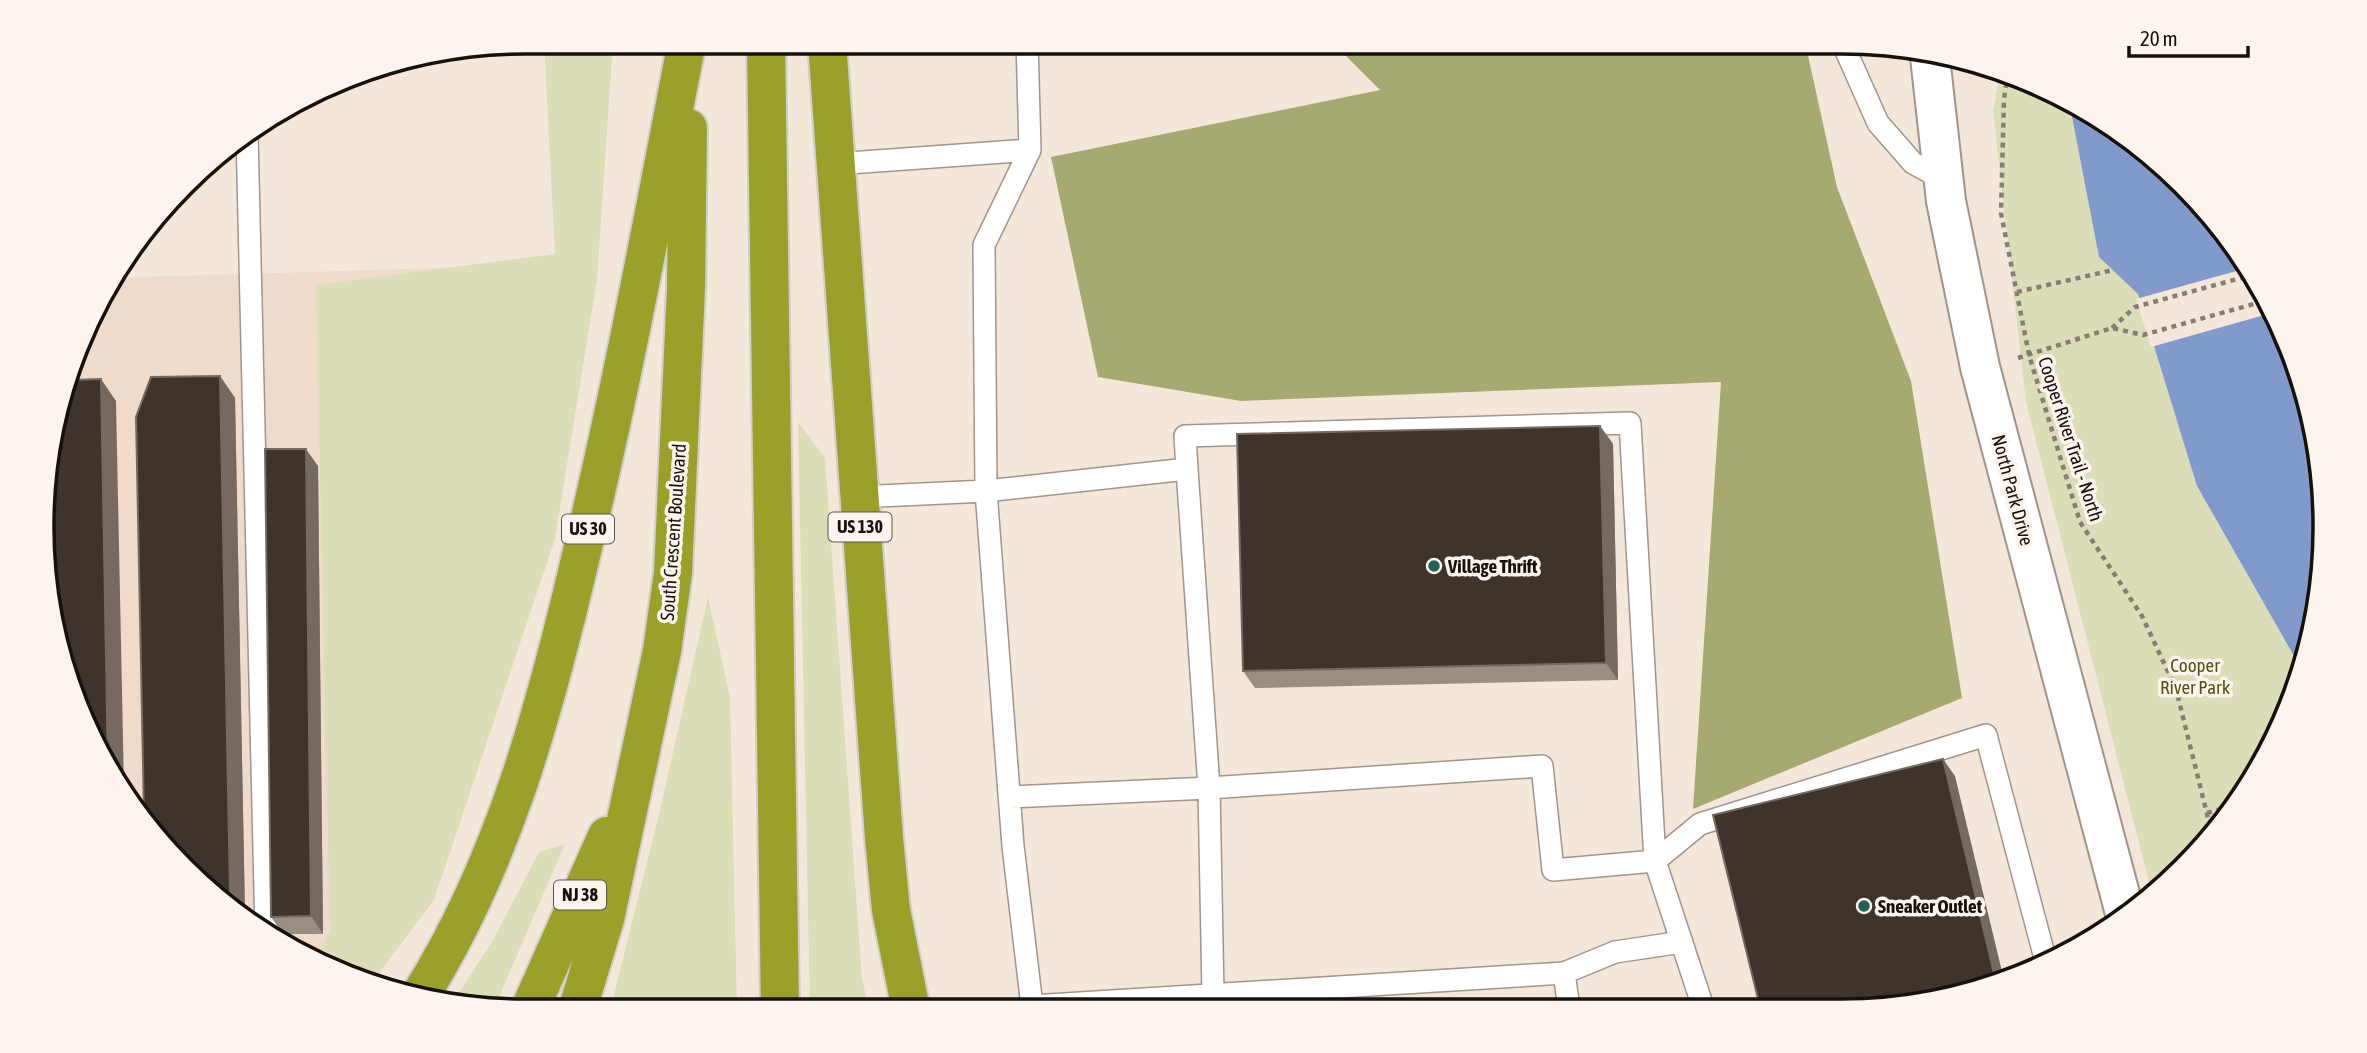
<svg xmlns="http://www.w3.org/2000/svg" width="2367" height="1053" font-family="'Asap Condensed',sans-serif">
<rect width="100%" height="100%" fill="#f5e6da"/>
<path fill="#f0dac9" d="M565 264 484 705 314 960 285 946 207 891 107 768 51 432 107 285 113 278Z"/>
<path fill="#dbddb6" d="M544 42H613L597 280 555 539 434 900 370 985 309 957 319 952 330 930 316 285 555 254Z
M2001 70 2069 101 2099 256 2138 294 2197 486 2302 670 2299 683 2243 796 2152 894 2026 402 1993 111Z
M798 422 825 458 862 979 869 1010H810Z
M708 597 730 697 737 1010 610 1011 660 810Z
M565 844 495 1006 455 999 493 940 539 852Z"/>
<path fill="#a7aa70" d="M1332 42H1805L1837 187 1911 381 1962 698 1693 809 1721 382 1241 401 1098 377 1051 157 1380 90Z"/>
<path fill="#809acb" d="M2069 101 2083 107C2108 125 2137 142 2161 163 2283 273 2334 426 2321 587 2319 615 2308 643 2302 670L2197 486 2138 294 2099 257Z"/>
<path fill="#f5e6da" d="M2247 268 2275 312 2151 347 2136 299Z"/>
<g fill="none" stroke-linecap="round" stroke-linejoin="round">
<g stroke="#a2948a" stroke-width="24">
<path id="lane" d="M1027 42 1030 150
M1842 42 1878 123 1913 163 1944 180
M247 134 266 933
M835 164 1030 150 984 245 986 491 1187 469 1209 788 1213 995
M858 497 986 491 1013 846 1032 1006 1564 973 1569 1008
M1010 797 1209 788 1542 766 1553 870 1655 861 1630 423 1185 436 1187 469
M1564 973 1615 952 1682 942
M1703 1007 1655 861 1700 824 1986 735 2046 962"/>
</g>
<g stroke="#a2948a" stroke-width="42">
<path id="secondary" d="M1930 57 1946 201 1980 367 2126 917"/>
</g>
<g stroke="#d0cfcf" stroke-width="42">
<path id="highway" d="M766 42 780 1010
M827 42 884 838 891 910 911 1010
M421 994C503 863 544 713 579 564 621 392 653 217 687 42
M529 1011 607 836
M577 1011 605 919 662 651 673 573 686 288 688 128"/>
</g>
<path stroke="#877d75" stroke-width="4.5" stroke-dasharray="5 5" stroke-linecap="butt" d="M2008 73 2004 99 2001 213 2029 355 2080 522 2142 616 2176 689 2211 830
M2017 292 2113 270
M2112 328 2135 307 2252 275
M2018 358 2112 328 2143 335 2268 300
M2207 813 2235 805"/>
<use href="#lane" stroke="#fff" stroke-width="21"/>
<use href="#secondary" stroke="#fff" stroke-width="38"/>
<use href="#highway" stroke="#9aa028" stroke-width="38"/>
</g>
<path fill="#9a8d82" d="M220 376 235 398 245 914H240L207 891Z
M1600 426 1613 444 1618 680 1255 688 1243 671Z
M318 466 323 934H283L271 917Z"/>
<path fill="#766960" d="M220 376 235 398 245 914 230 892Z
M101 379 116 401 124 789 108 770Z
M1600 426 1613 444 1618 680 1606 663Z
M306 449 318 466 323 934 311 916Z
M1943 759 1955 776 2004 980 1996 982Z"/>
<path fill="#3f342b" stroke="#766960" stroke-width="2" d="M220 376 230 892 210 893 144 814 136 417 151 377Z
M101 379 108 770 68 683 46 590 51 432 71 380Z
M1600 426 1606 663 1243 671 1237 434Z
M265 449H306L311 916 271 917Z
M1943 759 1996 982 1904 1007H1760L1713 815Z"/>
<g fill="#206353" stroke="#fdf4ed" stroke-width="2.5">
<circle cx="1434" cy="566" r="7"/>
<circle cx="1864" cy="906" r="7"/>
</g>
<g text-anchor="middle" stroke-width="7" stroke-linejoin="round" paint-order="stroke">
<g fill="#fdf4ed" stroke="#5b5550" stroke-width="2">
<rect x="828.5" y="512.5" width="63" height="29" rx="5"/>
<rect x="562" y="514.5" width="52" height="29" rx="5"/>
<rect x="554" y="880.5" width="52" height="29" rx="5"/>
</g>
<g font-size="18" font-weight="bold" fill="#16110d">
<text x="860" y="533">US 130</text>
<text x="588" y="535">US 30</text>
<text x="580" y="901">NJ 38</text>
</g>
<g font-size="19" fill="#16110d" stroke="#fdf4ed">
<text transform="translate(2071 439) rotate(72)" y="7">Cooper River Trail - North</text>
<text transform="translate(2013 490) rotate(75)" y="7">North Park Drive</text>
<text transform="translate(673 532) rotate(-86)" y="7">South Crescent Boulevard</text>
</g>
<g font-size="19" font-weight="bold" fill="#16110d" stroke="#fdf4ed" text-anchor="start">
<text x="1448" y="573">Village Thrift</text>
<text x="1878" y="913">Sneaker Outlet</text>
</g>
<g font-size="19" fill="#52530e" stroke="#fdf4ed">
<text x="2195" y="672">Cooper<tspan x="2195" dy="22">River Park</tspan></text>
</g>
</g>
<path d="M0 0H2367V1053H0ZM526 54H1841A472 472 0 0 1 2313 526V527A472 472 0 0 1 1841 999H526A472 472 0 0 1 54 527V526A472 472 0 0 1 526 54Z" fill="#fdf4ed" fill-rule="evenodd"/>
<path fill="none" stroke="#16110d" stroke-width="3.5" d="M526 54H1841A472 472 0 0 1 2313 526V527A472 472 0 0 1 1841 999H526A472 472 0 0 1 54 527V526A472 472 0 0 1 526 54Z"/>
<path d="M2129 46v10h119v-10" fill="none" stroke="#16110d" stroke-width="3.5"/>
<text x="2140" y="46" font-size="21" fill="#16110d" stroke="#fdf4ed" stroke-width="5" paint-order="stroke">20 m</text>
</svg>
